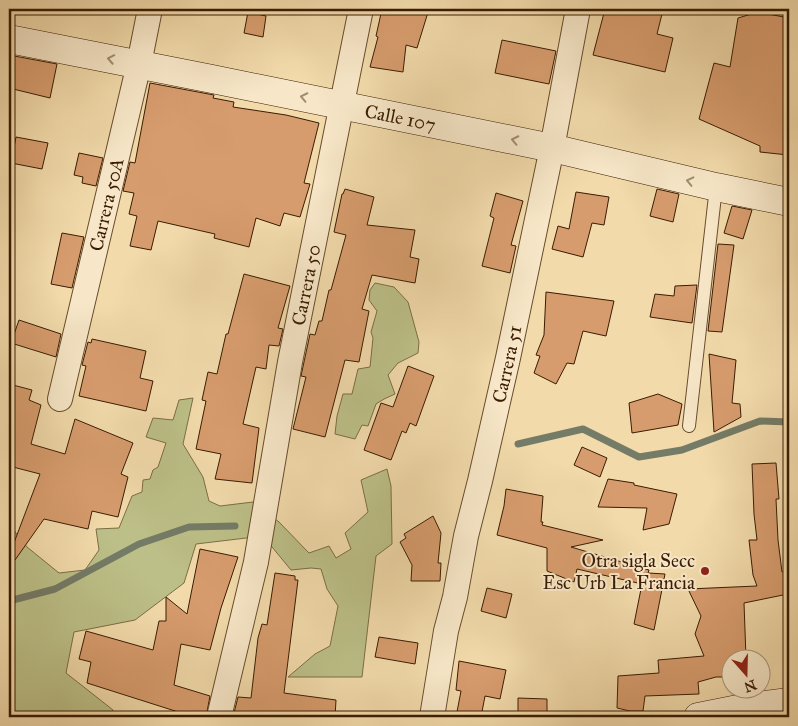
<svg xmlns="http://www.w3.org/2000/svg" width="798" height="726" font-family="'IM FELL Great Primer',serif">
<rect width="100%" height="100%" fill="#f2daaa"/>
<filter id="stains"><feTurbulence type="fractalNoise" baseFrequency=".004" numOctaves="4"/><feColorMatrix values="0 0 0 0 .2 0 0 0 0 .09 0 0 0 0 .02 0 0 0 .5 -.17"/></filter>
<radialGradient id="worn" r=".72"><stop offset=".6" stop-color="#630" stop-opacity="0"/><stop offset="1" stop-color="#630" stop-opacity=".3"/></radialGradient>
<path fill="#bcbf87" stroke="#7b6e45" d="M375 283 394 287 408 302 419 342 418 353 398 363 388 375 395 394 384 399 376 404 368 426 362 425 355 439 335 434 337 416 343 394H352L358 369 370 367 373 338 371 332 377 311 369 300 370 290Z
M193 398 183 444 203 477 209 501 220 506 253 502 279 522 309 553 329 546 336 558 351 549 345 533 368 512 361 480 387 469 391 486 392 544 376 556 362 677H288L315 654 330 646 338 606 327 589 321 569 311 568 291 570 263 536 196 544 184 583 135 620 74 632 66 673 113 710 109 717H9V524L27 547 59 573 85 570 99 550 96 529 119 528 132 496 142 492 143 480 150 479 153 470 158 467 166 443 146 437 153 418 173 420 179 400Z"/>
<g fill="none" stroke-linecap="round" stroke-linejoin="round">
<path stroke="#747b66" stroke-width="7" d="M518 444 583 429 639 457 682 450 760 421 789 422
M9 601 55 589 139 544 189 527 235 526"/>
</g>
<path fill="#d79c6d" stroke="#3a1c03" d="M382 9H429L417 48 406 45 403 72 370 67 378 37 376 36Z
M605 9H642L662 14 657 34 673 38 665 72 593 55Z
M248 12 266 16 263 37 244 33Z
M758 12 789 18V76L786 97 789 98V131L788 155 760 152V146L699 119 714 63 730 67 738 18Z
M502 40 556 51 549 84 495 73Z
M9 55 57 64 50 98 9 88Z
M150 83 214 95 213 98 234 102 233 107 286 115 319 123 304 183 310 184 300 217 284 213 280 226 256 218 249 247 214 238 215 234 158 221 151 250 130 246 137 216 129 214 134 193 123 191 130 162 135 163Z
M16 137 48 143 42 169 11 163Z
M79 153 103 158 96 186 82 183 83 177 74 175Z
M345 189 374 197 367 225 415 230 410 257 419 259 415 283 372 275 362 309 369 311 359 362 345 360 325 437 293 429 306 377 301 376 310 334 315 335 319 321H322L329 290H331L346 235 334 232 342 194H343Z
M657 189 679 194 673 222 650 216Z
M576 192 609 197 604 225 592 223 583 257 552 249 558 226 569 229Z
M496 193 523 201 511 245 516 246 510 273 482 266 494 218 490 216Z
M732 206 752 210 743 239 724 233Z
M62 233 84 237 72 288 51 284Z
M718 244 734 245 722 332 708 331Z
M244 274 290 286 278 328 283 329 279 346 269 345 266 369 256 367 243 424 259 428 252 483 215 479 221 454 196 449 206 401 202 400 208 372 217 374 226 334H228Z
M697 285 692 323 650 317 655 294 674 296 675 286Z
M546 292 614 301 606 336 583 331 574 364 567 363 556 384 534 373 540 356 536 355 544 335Z
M19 320 61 334 56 357 11 343Z
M92 339 146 351 140 378 153 381 146 411 79 396 86 366 82 365 88 342 91 343Z
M709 354 736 360 732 403 740 404 741 417 714 432Z
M408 366 434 376 416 426 410 423 406 433 402 431 391 460 364 450 381 403 393 407Z
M13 385 32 390 29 400 41 405 31 444 65 454 75 419 133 443 121 474 128 477 118 517 92 511 88 529 44 519 15 560 9 556 40 474 9 466V392L11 393Z
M658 394 682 404 678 425 632 433 629 403Z
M582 447 607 458 600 477 574 465Z
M776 463 779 499H776L778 540 782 572 788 571V594L744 603 746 658H730V677H716L698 682 699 694 645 696 643 711H630L617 708 618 676 659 673 658 660 704 656 695 634 701 616 688 589 757 586 753 575 749 540H757L754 514 752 464Z
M608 479 634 483V485L677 494 669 524 643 530 647 508 598 507Z
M506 489 543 496 541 522H543L542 525 603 540 571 547 649 570 648 573 665 574 654 630 634 624 642 584 577 569 574 582 547 571V548L497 535 504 506Z
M433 516 441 533 438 563H441L440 581H411L412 565 400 542 406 538 404 534Z
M200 549 238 557 221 608 210 650 181 644 174 685 210 696 206 717H194L87 683 91 662 79 659 86 631 153 650 159 621H166V597L187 614Z
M275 573 295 576V580H298L284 693 336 700 335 717H233L238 697 251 698 258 638 262 624 267 625Z
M487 588 512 594 506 618 481 611Z
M379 637 418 643 415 664 375 657Z
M459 661 506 670 500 699 485 696 481 717H456L461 691 456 690Z
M518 698 547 699V717H518Z"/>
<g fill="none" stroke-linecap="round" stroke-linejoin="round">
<g stroke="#684c2d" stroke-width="14">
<path id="lane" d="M689 426 716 187"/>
</g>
<g stroke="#684c2d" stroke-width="26">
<g id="street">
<path id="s1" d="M60 399 139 64 150 9"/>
<path id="s2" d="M219 717 256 562 290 362 361 9"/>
<path id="s3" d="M432 717 446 631 455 597 466 536 480 481 508 358 552 148 578 9"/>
</g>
</g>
<g stroke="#3a1c03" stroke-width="29">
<g id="secondary">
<path id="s4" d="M9 39 212 79 552 148 716 187 789 202"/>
<path d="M698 717 748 707 789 702"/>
</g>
</g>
<use href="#lane" stroke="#f7e7c8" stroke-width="12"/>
<use href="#street" stroke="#f7e7c8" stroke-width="24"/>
<use href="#secondary" stroke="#f7e7c8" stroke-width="28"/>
</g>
<defs><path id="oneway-chevron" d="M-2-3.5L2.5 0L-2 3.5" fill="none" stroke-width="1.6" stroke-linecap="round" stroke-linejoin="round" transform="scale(1.25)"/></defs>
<g stroke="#a28c6f">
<use href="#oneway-chevron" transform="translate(111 59) rotate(-169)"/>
<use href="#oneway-chevron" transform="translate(304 97) rotate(-168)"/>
<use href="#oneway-chevron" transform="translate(515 140) rotate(-168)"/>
<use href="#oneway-chevron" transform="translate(690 181) rotate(-167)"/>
</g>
<circle fill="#8f2418" stroke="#f7e7c8" stroke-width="2" cx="705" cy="571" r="5"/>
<g text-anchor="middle" stroke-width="4" stroke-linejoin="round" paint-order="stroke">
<g font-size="19" fill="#3a1c03" stroke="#f7e7c8">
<text dy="7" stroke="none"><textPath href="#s4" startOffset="399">Calle 107</textPath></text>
<text dy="7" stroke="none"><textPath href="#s1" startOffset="200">Carrera 50A</textPath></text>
<text dy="7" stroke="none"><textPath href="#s2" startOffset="441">Carrera 50</textPath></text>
<text dy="7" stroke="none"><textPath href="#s3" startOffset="361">Carrera 51</textPath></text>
</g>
<g font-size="19" fill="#3a1c03" stroke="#f7e7c8" text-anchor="end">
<text x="695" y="567">Otra sigla Secc<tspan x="695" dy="22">Esc Urb La Francia</tspan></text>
</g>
</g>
<rect width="798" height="726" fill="none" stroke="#f2daaa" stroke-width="30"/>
<rect x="10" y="10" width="778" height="706" fill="none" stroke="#3a1c03" stroke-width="2.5"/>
<rect x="15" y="15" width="768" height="696" fill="none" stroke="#3a1c03"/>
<g transform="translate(746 674) rotate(160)"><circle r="24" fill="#f7e7c8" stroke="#ab9679"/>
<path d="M0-4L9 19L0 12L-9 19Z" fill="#8f2418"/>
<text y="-8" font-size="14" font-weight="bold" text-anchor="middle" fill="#3a1c03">N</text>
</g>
<rect width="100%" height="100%" filter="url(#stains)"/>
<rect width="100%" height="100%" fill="url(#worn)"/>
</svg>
